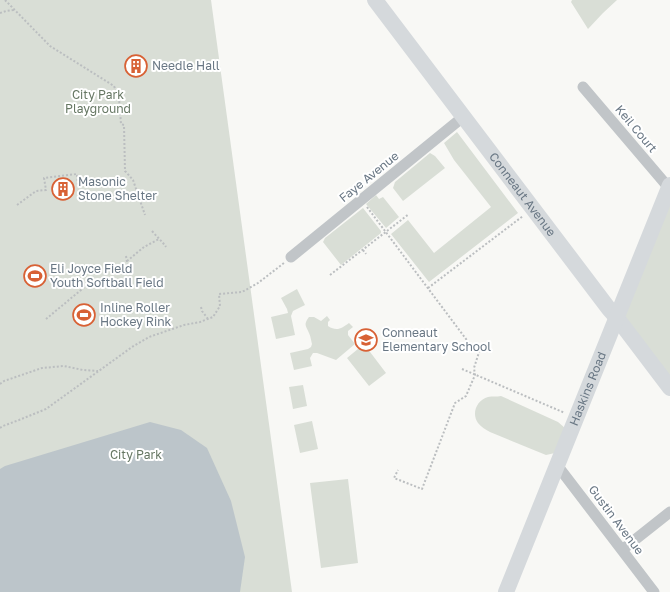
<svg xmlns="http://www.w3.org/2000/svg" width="670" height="592" font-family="'Golos Text',sans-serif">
<rect width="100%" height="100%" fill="#f8f8f5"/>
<path fill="#d9ded6" d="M0 0H211L292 592H0Z
M572 0H617L603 13 588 29 571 2Z
M457 132 518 213 429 282 391 234 408 220 434 253 491 207 454 160 444 143Z
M430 153 435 156 445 168 403 201 393 188 395 182Z
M670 185V388L617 318Z
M376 195 379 199 383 197 399 217 386 228 366 204Z
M363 208 381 231V233L341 265 323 242 325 238Z
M297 289 305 305 293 311 291 316 295 335 276 339 271 317 288 313 287 309 281 298Z
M327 316 330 320 328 322V326C337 332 342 328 349 323L353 327 348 331V335L355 344 336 360 317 353H313L310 358 312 366 294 370 290 353 308 349 311 347 312 344C311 341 311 337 309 333 306 326 303 325 309 317H314L321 321Z
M364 344 386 373 369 386 347 358Z
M303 385 307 406 293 409 289 387Z
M501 396 558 422 565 428 555 453 546 455 490 432C486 430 481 427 478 423 471 413 477 400 488 397 492 396 497 397 501 396Z
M312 421 318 449 300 453 294 425Z
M348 479 358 563 321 568 310 483Z"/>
<path fill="#bcc5ca" d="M150 422 181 430 207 448 231 501 245 557 240 592H0V469L5 466Z"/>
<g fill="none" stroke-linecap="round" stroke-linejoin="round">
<path stroke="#bbbec0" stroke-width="2" stroke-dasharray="2 2" stroke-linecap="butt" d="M5 0 50 46 114 86 119 98 121 124 124 125 125 171 133 180 145 215
M0 13 6 11 14 10
M17 205 36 191 46 190 44 178 77 174 78 185
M367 207 469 343 480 349 474 368 475 375 466 396 455 403 422 489 394 478 398 470
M152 231C157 237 162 241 166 247
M363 250 366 254
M126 256 131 286
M127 261 144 247 159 239
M330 275 409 214
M428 288 523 216
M201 307 202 311 208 319
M46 319 93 280
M462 369 565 413
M0 384 4 381 42 368 64 366 83 370 98 371
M0 428 3 426 19 420 46 409 132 347 149 337 184 325 200 322 213 317 220 306 219 294 242 292 258 283 284 263"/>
<path stroke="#c1c5c8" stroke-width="11" d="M583 87 669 188
M291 257 463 117
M557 465 654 592
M622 550 670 512"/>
<g stroke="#d5d9dc" stroke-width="16">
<path id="s1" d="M375 0 609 309 617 318 670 388"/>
<path id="s2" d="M506 592 670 185"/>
</g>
</g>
<defs>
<g id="building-ring" transform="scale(1.15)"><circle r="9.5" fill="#fff" stroke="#d86135" stroke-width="1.5"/><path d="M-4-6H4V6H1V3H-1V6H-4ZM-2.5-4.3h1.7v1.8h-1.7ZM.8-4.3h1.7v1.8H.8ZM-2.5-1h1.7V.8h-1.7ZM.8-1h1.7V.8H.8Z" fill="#d86135"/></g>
<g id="stadium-ring" transform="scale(1.15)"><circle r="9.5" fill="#fff" stroke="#d86135" stroke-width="1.5"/><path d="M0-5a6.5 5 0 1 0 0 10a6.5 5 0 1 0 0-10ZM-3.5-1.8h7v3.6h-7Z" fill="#d86135"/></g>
<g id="school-ring" transform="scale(1.15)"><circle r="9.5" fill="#fff" stroke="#d86135" stroke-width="1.5"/><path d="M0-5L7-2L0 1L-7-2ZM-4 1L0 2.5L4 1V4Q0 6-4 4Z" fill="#d86135"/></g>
</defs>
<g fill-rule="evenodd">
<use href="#building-ring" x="136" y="66"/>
<use href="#building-ring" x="63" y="189"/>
<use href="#stadium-ring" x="35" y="276"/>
<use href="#stadium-ring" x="84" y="315"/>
<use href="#school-ring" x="366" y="340"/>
</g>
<g text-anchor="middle" stroke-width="4" stroke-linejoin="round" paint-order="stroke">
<g font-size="12" fill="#697784" stroke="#fff" text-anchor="start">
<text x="152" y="70">Needle Hall</text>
<text x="78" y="186">Masonic<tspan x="78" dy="14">Stone Shelter</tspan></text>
<text x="50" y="273">Eli Joyce Field<tspan x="50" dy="14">Youth Softball Field</tspan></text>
<text x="100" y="312">Inline Roller<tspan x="100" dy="14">Hockey Rink</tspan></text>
<text x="382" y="337">Conneaut<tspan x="382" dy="14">Elementary School</tspan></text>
</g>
<g font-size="12" fill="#667763" stroke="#fff">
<text x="98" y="99">City Park<tspan x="98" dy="14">Playground</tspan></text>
<text x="136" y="459">City Park</text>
</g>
<g font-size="12" fill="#697784" stroke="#fff">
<text transform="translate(636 129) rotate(50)" y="4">Keil Court</text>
<text transform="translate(369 177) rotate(-39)" y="4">Faye Avenue</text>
<text dy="4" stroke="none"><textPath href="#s1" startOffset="244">Conneaut Avenue</textPath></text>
<text dy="4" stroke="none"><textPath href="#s2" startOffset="219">Haskins Road</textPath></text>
<text transform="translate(616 520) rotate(53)" y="4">Gustin Avenue</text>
</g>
</g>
</svg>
